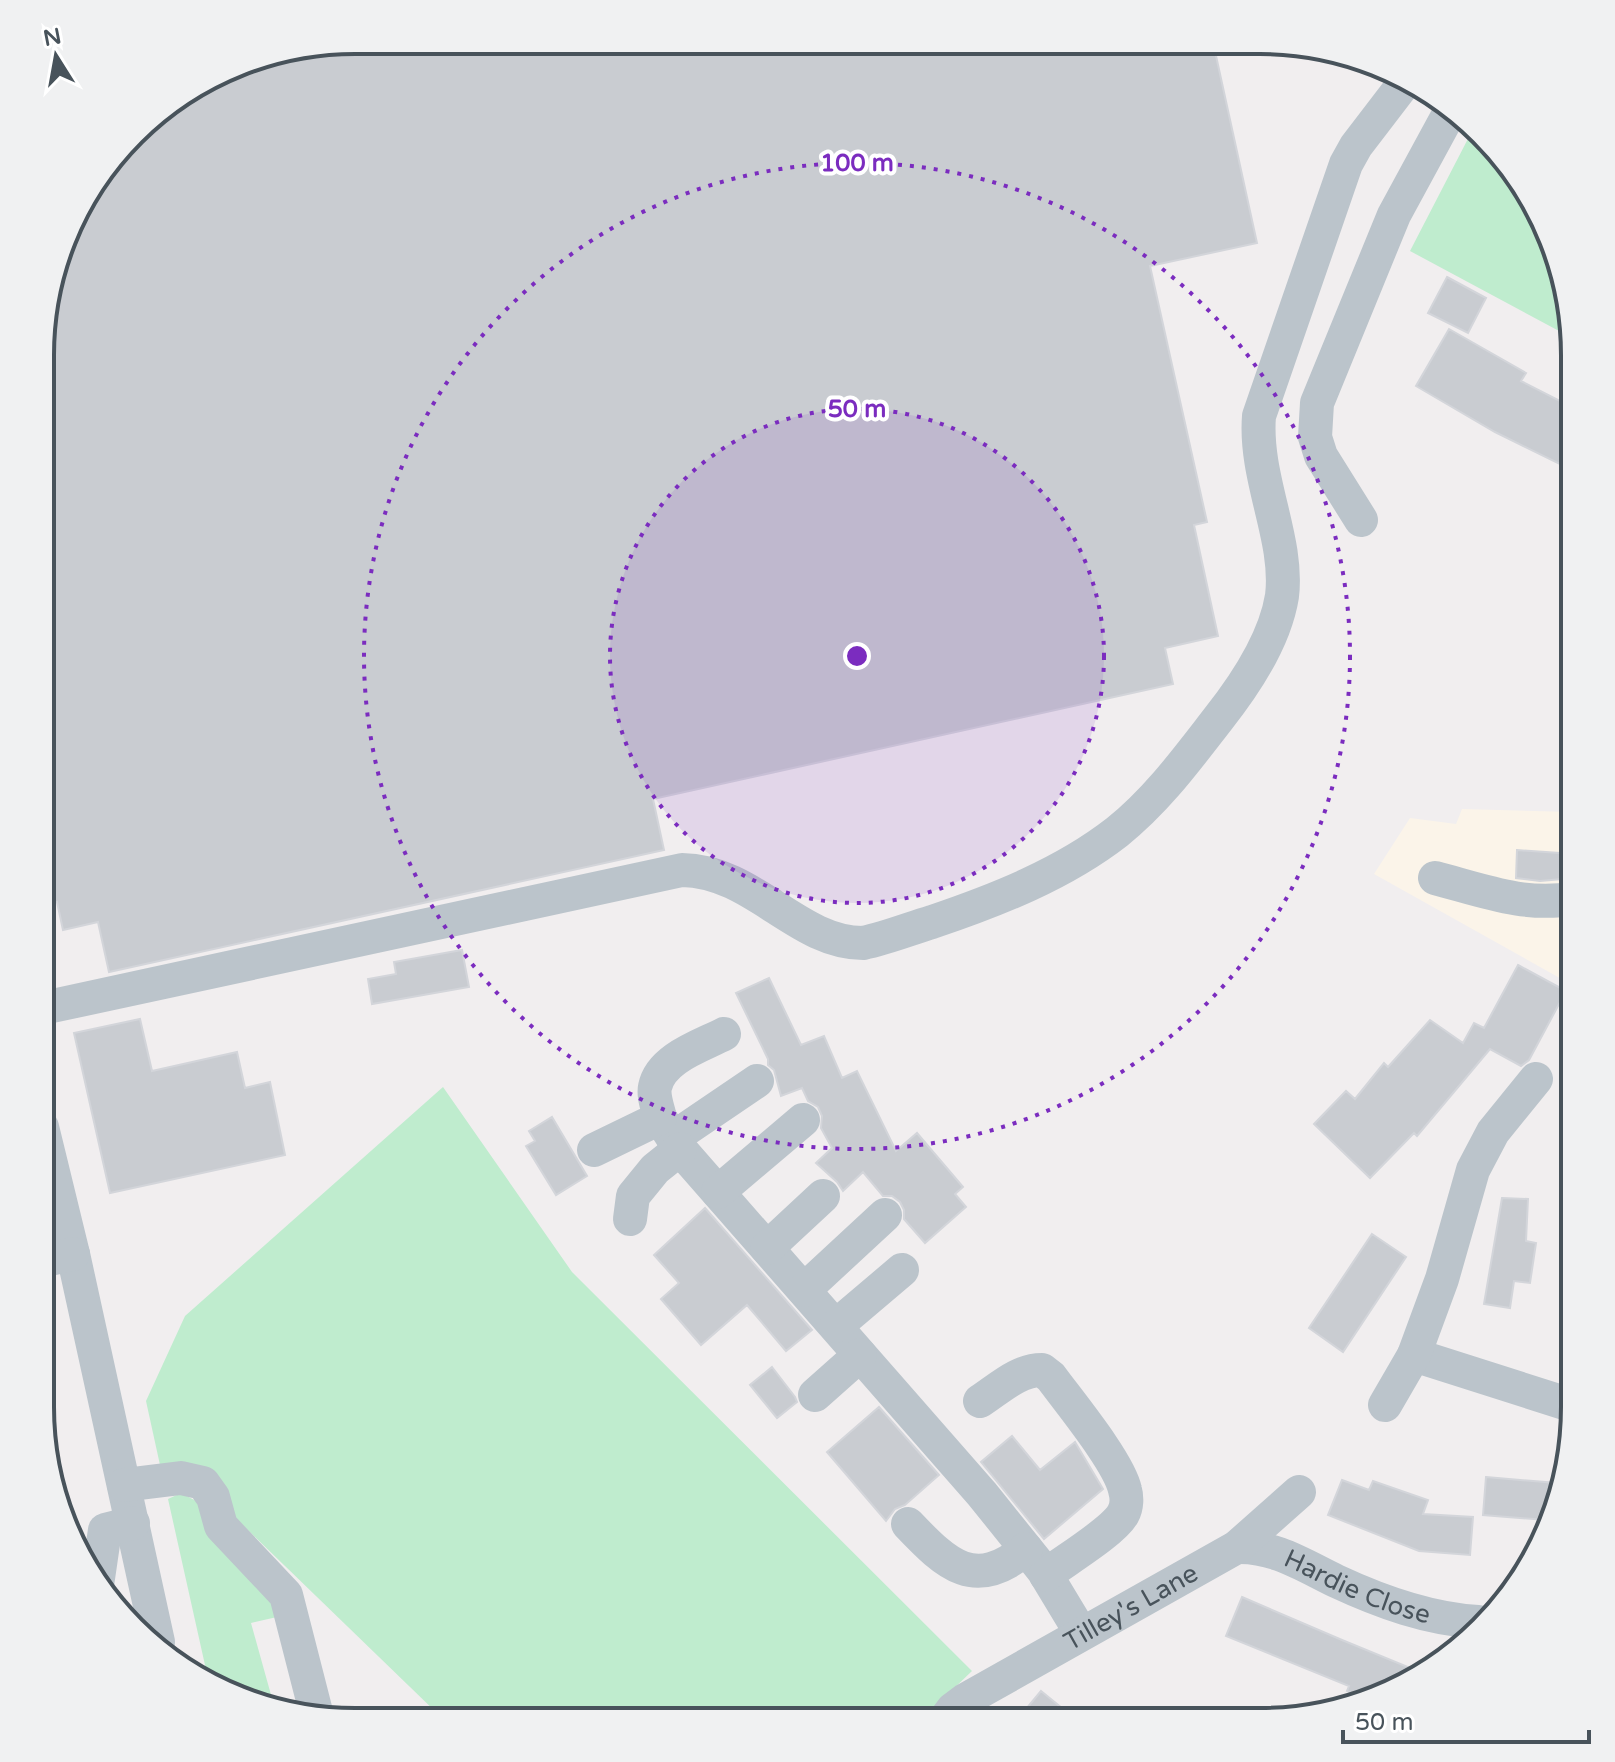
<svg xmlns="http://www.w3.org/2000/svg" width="1615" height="1762" font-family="'Varela Round',sans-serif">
<rect width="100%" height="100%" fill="#f1eeef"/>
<path fill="#fbf4e9" d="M1462 809 1574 812V986L1374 874 1410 818 1456 824Z"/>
<path fill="#bfecce" d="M1472 131 1522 181 1558 254 1574 339 1410 251Z
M443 1087 572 1272 972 1671 920 1721H437L441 1717 224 1507 160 1465 146 1401 185 1316Z
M181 1493 200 1503 276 1605 277 1617 251 1623 273 1702 209 1683 168 1499Z"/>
<path fill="#c9ccd1" stroke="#d3d5da" stroke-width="2" d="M355 40 1213 42 1257 243 1150 266 1207 522 1194 525 1218 636 1165 648 1173 684 653 799 664 850 109 972 98 922 63 930 57 902 43 905 46 294 82 198 148 118 254 57Z
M1447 277 1486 298 1468 333 1428 313Z
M1449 329 1526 373 1521 381 1574 408V471L1495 432 1416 386Z
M1517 850 1574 854V878L1540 881 1516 878Z
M462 950 469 987 372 1004 368 979 396 974 394 962Z
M1518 965 1566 991 1529 1060 1521 1066 1490 1049 1417 1136 1414 1133 1370 1178 1314 1124 1346 1091 1355 1099 1384 1063 1388 1067 1430 1020 1463 1043 1474 1023 1484 1028Z
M769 978 801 1045 824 1036 842 1078 857 1071 896 1151 917 1133 963 1187 955 1194 966 1207 925 1243 904 1219V1210L900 1202 892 1196H883L863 1172 843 1191 837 1182 816 1163 832 1148 821 1128 822 1116 818 1107 808 1101 802 1088 781 1096 774 1070 768 1065V1059L736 993Z
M140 1019 152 1071 237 1052 245 1088 270 1082 285 1155 110 1193 74 1033Z
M552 1117 587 1176 556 1195 526 1146 535 1141 529 1131Z
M1502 1198 1528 1199 1526 1241 1536 1243 1530 1283 1514 1281 1510 1308 1484 1304Z
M705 1208 812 1330 786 1351 747 1305 701 1345 661 1299 679 1283 654 1255Z
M1372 1234 1406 1257 1343 1352 1309 1328Z
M772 1367 795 1397 797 1402 777 1418 750 1385Z
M879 1407 939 1475 905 1505 895 1509 886 1521 827 1452Z
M1012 1436 1040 1470 1075 1442 1103 1489 1044 1539 981 1462Z
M1486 1477 1557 1483 1546 1520 1483 1515Z
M1342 1480 1369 1490 1373 1481 1428 1500 1423 1514 1473 1517 1470 1555 1419 1551 1328 1515Z
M1242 1597 1342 1640 1425 1674 1370 1701 1347 1691 1349 1686 1226 1636Z
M1041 1691 1078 1721H1016Z"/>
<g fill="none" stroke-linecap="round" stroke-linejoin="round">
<g stroke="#bbc4cb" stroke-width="34">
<path d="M1361 520 1321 456 1315 437 1317 403 1394 215 1451 110"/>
<path d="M1435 878C1481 890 1527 908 1574 898"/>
<path d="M43 1008 682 870C754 871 797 943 863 943 887 938 909 929 932 922 997 900 1063 874 1117 832 1157 800 1187 759 1218 719 1245 685 1275 640 1282 596 1289 539 1254 478 1259 416L1346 164 1356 146 1405 82"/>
<path d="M660 1118 680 1149 982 1494 1043 1570 1081 1633"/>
<path d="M42 1127 73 1254 158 1642"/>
<path d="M673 1138 757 1081"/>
<path d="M594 1150 660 1118C658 1109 653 1096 655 1087 661 1058 701 1046 724 1034"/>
<path d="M718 1192 803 1120"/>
<path d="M630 1219 633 1196 655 1169 680 1149"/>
<path d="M767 1248 823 1196"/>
<path d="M41 1261 73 1254"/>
<path d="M804 1290 885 1215"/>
<path d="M836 1326 902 1270"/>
<path d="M1414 1355 1574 1406"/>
<path d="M815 1395 860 1355"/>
<path d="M980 1401C1000 1388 1018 1370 1042 1370L1051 1377C1070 1403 1119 1462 1125 1490 1127 1497 1127 1507 1123 1514 1113 1532 1064 1561 1046 1575"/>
<path d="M1385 1405 1414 1355 1442 1279 1473 1170 1493 1132 1536 1079"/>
<path d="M124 1485 181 1478 203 1483 213 1497 221 1526 286 1595 317 1716"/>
<path d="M908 1524C947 1565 975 1592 1026 1549"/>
<path id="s1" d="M1237 1547C1275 1546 1303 1565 1336 1581 1381 1602 1428 1619 1478 1622"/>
<path d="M97 1585 105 1530 133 1523"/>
<path id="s2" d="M944 1721 953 1709 965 1700 1237 1547 1299 1492"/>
</g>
</g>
<circle cx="857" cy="656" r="247" fill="#7b2cbf" fill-opacity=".12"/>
<g fill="none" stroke="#7b2cbf" stroke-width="4" stroke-dasharray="4 8">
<circle cx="857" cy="656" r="247"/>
<circle cx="857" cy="656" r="493"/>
</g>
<g text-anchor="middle" stroke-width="8" stroke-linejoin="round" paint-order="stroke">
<g font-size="26" fill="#48535b" stroke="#fff">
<text dy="9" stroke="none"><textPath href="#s1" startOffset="128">Hardie Close</textPath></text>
<text dy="9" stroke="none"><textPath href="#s2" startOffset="220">Tilley's Lane</textPath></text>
</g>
</g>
<path d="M0 0H1615V1762H0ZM355 54H1260A301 301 0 0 1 1561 355V1407A301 301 0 0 1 1260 1708H355A301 301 0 0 1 54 1407V355A301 301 0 0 1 355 54Z" fill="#f0f1f2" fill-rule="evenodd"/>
<path fill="none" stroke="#48535b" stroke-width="4" d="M355 54H1260A301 301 0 0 1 1561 355V1407A301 301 0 0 1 1260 1708H355A301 301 0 0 1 54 1407V355A301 301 0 0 1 355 54Z"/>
<circle cx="857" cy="656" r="12" fill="#7b2cbf" stroke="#fff" stroke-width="4"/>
<g font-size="24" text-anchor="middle" font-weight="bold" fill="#7b2cbf" stroke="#fff" stroke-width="8" stroke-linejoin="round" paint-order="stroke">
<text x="857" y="171">100 m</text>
<text x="857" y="417">50 m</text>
</g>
<g transform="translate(56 56) rotate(349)" stroke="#ffffff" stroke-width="6" paint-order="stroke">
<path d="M0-6L14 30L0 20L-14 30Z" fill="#48535b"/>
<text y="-12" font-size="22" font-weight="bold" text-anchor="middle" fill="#48535b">N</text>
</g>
<path d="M1343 1730v12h246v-12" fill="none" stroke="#48535b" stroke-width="4"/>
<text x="1355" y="1730" font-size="24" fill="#48535b" stroke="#ffffff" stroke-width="6" paint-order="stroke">50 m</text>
</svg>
